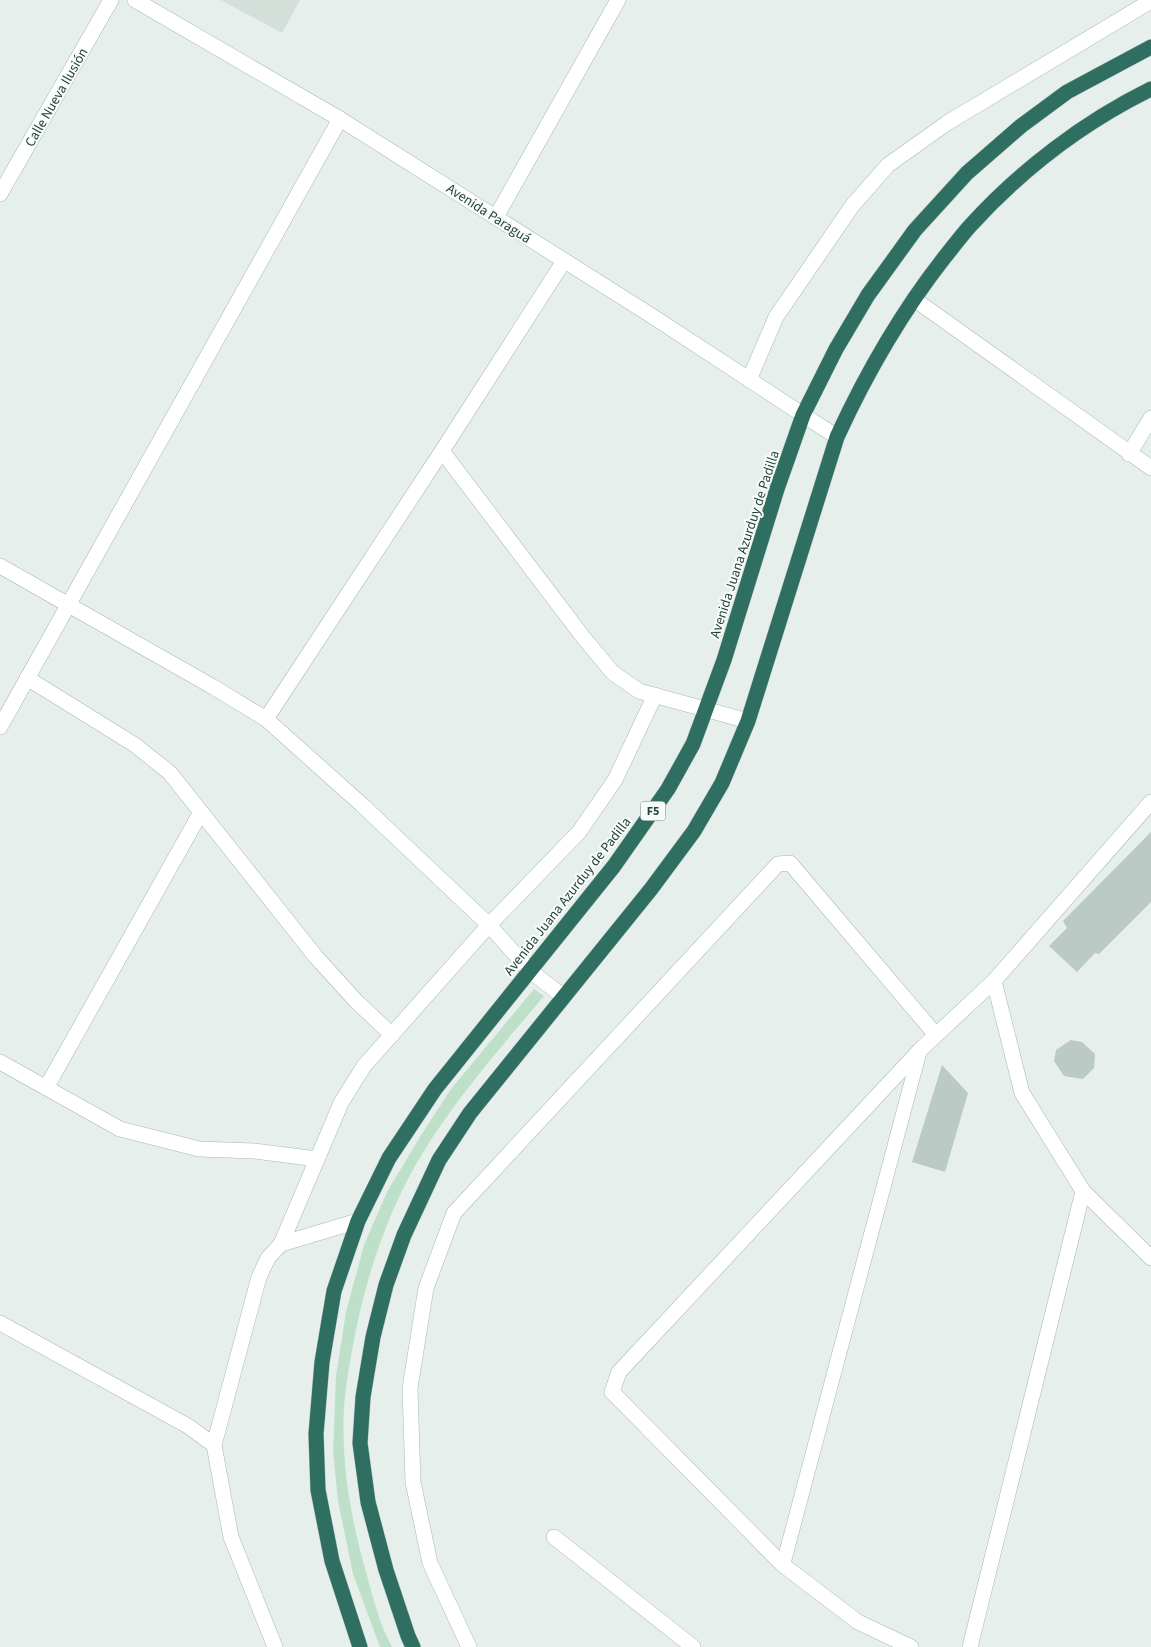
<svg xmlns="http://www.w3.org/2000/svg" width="1151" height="1647" font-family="'Source Sans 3',sans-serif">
<rect width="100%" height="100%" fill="#e6efeb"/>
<path fill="#d4dfda" d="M221 0H300L282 33Z"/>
<path fill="#bfe0c8" d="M534 989 544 996C501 1047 457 1097 422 1154 385 1215 363 1286 351 1356 348 1373 345 1391 344 1408 341 1463 351 1520 366 1572 373 1597 379 1624 392 1647H380L353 1574 338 1501 333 1451 336 1376 346 1312 364 1245 387 1192 420 1137 451 1089Z"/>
<path fill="#bbcac4" d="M1151 832V902L1099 954 1095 953 1077 972 1049 946 1067 928 1063 921Z
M1071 1040 1082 1042 1095 1054 1094 1068 1083 1079 1064 1076 1054 1061 1056 1050Z
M942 1065 968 1093 945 1172 912 1162Z"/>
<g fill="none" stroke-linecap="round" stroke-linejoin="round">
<g stroke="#a8b8b2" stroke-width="15">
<path id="lane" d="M783 1565 920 1050"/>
</g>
<g stroke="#a8b8b2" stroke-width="16">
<path id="street" d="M0 194 111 0
M496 217 618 0
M914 299 1151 468
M749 380 776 317 852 206 888 165 947 123 1151 1
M442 451 583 637 613 673 639 691 748 721
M1129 454 1151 418
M0 566 215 688 266 719 361 804 489 925 530 971 564 997
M27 678 135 745 170 773 316 957 356 1001 392 1035
M266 719 442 451 564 261
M0 727 340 119
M994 981 1022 1093 1083 1191 1151 1258
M0 1062 120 1129 199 1149 254 1151 317 1159
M46 1088 201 812
M281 1244 341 1103 364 1066 489 925 579 832 615 780 655 695
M0 1323 188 1426 214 1445
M554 1537 693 1647
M275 1647 231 1537 214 1445 259 1277 268 1258 281 1244 358 1221
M469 1647 430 1563 413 1482 410 1388 426 1288 454 1213 778 864 790 863 936 1035
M911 1647 858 1622 783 1565 612 1392 619 1372 920 1050 994 981 1151 802
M970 1647 1083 1191"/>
</g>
<g stroke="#a4bbb3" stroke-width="16">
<path id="secondary" d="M135 0 340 119 652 316 837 437"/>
</g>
<g stroke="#c2cac8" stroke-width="16">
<path id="highway" d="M360 1647 332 1561 318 1490 316 1434 322 1362 334 1291 358 1221 389 1158 435 1089 614 866 668 789 693 744 724 660 777 489 803 415 836 349 868 295 915 230 967 173 1021 126 1067 92 1151 47
M413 1647 408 1636 386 1570 368 1502 360 1443 363 1397 373 1337 386 1285 404 1235 439 1160 470 1113 651 889 694 831 722 783 748 721 837 437C866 374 901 313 944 258 953 247 961 236 970 226 1021 170 1084 122 1151 89"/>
</g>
<use href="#lane" stroke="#fff" stroke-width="14"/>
<use href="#street" stroke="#fff" stroke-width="15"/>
<use href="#secondary" stroke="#fff" stroke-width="15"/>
<use href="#highway" stroke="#2f6f62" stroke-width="15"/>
</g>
<g text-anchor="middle" stroke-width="4" stroke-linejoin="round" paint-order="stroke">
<rect fill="#f7fbf9" stroke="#637a73" stroke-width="1" x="640.5" y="801.5" width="25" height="19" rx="4"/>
<g font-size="12" font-weight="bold" fill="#24423a">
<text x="653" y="815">F5</text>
</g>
<g font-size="14" fill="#24423a" stroke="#f7fbf9">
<text transform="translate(56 97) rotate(-60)" y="5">Calle Nueva Ilusión</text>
<text transform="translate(489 213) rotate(33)" y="5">Avenida Paraguá</text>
<text transform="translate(744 544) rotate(-72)" y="5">Avenida Juana Azurduy de Padilla</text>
<text transform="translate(567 896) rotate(-52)" y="5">Avenida Juana Azurduy de Padilla</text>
</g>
</g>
</svg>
